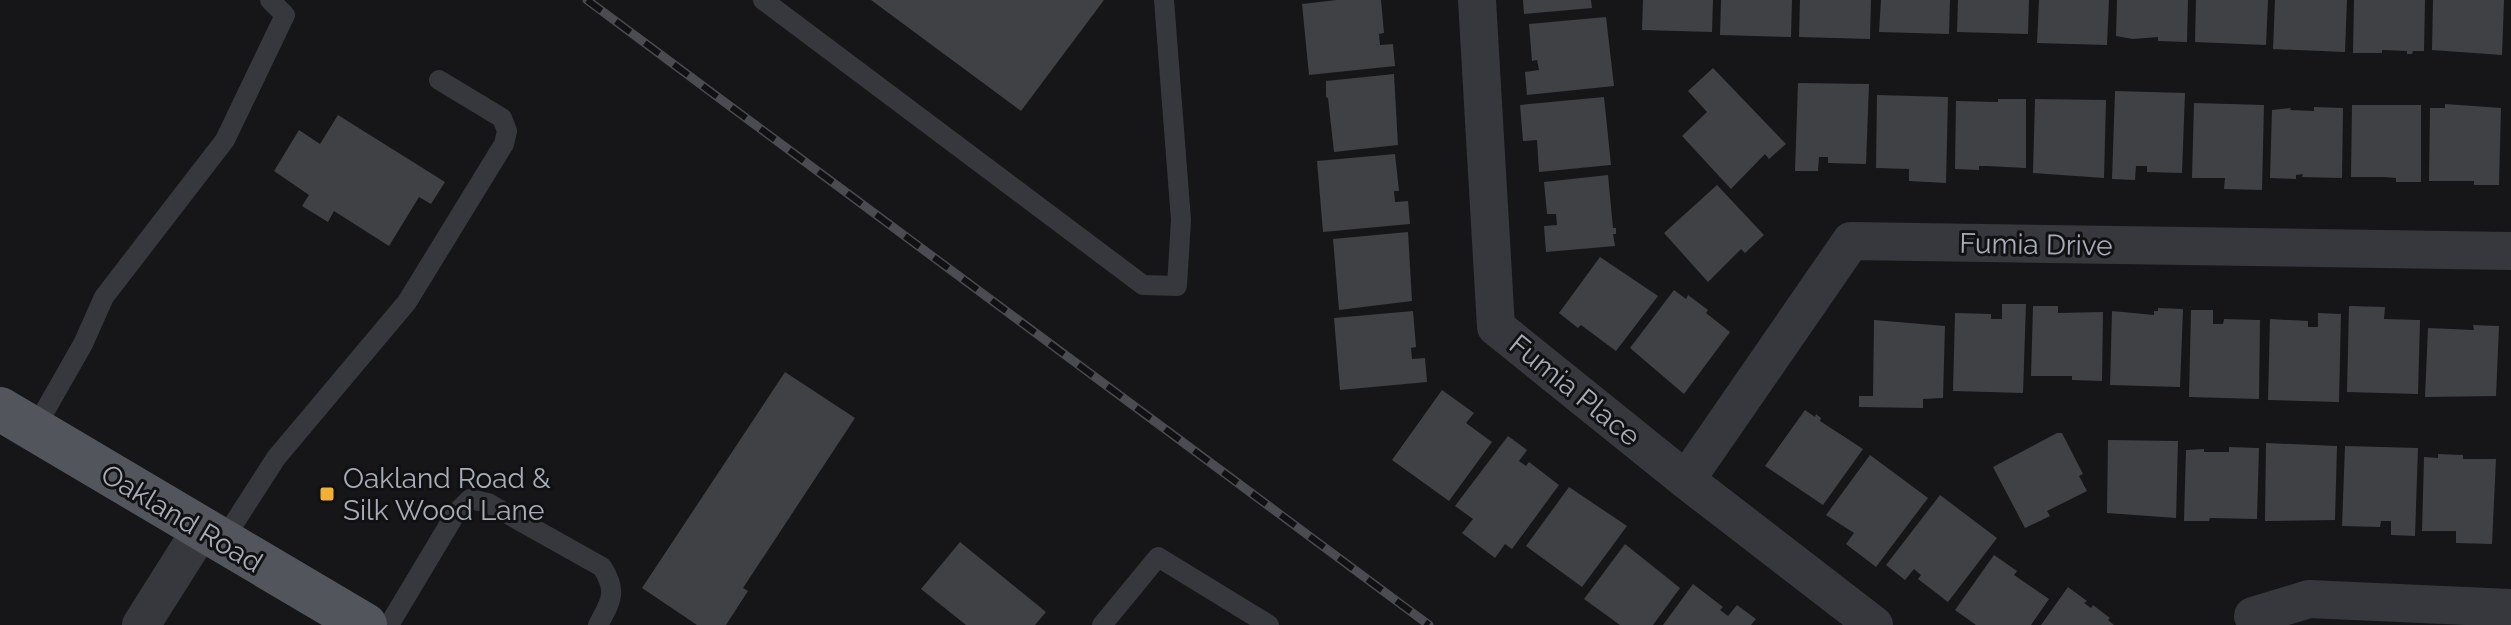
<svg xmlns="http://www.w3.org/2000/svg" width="2511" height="625" font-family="Raleway,sans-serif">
<rect width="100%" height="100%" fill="#161618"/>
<path fill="#404145" d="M871 0H1104L1021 111Z
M1337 0H1381L1384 33 1379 34 1380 45 1393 44 1395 66 1309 75 1302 4Z
M1523 0H1591L1592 8 1524 14Z
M1643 0H1713L1712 32 1642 30Z
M1721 0H1792L1791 37 1720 35Z
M1800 0H1871L1870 39 1799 37Z
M1881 0H1950L1949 34 1879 32Z
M1958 0H2029L2028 34 1957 32Z
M2039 0H2109L2107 45 2037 43Z
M2117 0H2188L2187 42 2158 41V37L2133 39 2116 36Z
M2196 0H2268L2266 45 2195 42Z
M2275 0H2347L2345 52 2273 49Z
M2354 0H2425L2424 51H2413L2412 54H2407V51L2382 50V53H2353Z
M2433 0H2504L2502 55 2432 50Z
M1606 17 1614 86 1527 95 1525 72 1539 70 1537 60 1532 61 1529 24Z
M1713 68 1786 144 1769 159 1765 154 1731 189 1682 136 1707 112 1688 91Z
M1394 74 1398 145 1334 152 1328 98 1326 97V81Z
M1798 83 1869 84 1866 164 1828 163V157H1819L1818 171H1795Z
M2115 91 2185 93 2182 173 2147 172V166H2136L2135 180 2112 179Z
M1877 95 1948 97 1946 183 1909 181V169L1876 168Z
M1604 97 1611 165 1539 172 1537 140 1523 141 1520 105Z
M1998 99H2026V168L1987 166H1979V170L1955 169 1956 101 1998 102Z
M2035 99 2106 100 2104 178 2033 173Z
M2194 103 2264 105 2262 190 2224 189 2225 178H2192Z
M2445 104 2501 108 2499 185H2474V181H2429L2430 108H2445Z
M2352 105H2421V182H2396V178L2384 177H2351Z
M2314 107 2343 108 2342 178 2302 177 2303 174 2296 175V179L2270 178 2272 110 2291 108 2290 110 2314 111Z
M338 115 445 182 431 204 419 197 389 246 334 211 328 222 302 206 309 195 274 171 299 130 320 144Z
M1395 154 1399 191H1394L1395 202 1408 201 1410 224 1323 232 1317 161Z
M1608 175 1613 228H1616V234H1613L1615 246 1546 252 1544 226 1557 225 1556 214H1547L1544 182Z
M1717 185 1764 235 1745 253 1741 249 1708 282 1664 233Z
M1408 232 1412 301 1339 310 1333 239Z
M1600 257 1658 296 1616 351 1581 325 1578 328 1559 313Z
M1674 290 1686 299 1688 295 1708 310 1706 313 1730 332 1684 394 1630 348Z
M2002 304H2026L2023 393 1953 391 1955 313 1991 314V319H2002Z
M2033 306H2058V313L2103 312 2102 381 2072 380V376H2031Z
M2349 306 2385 307 2384 319 2420 320 2418 394 2347 392Z
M2158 308 2183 309 2180 387 2110 385 2112 311 2154 315V311H2158Z
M2191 310H2213V324H2223L2224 319 2260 320 2259 399 2189 397Z
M1413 311 1416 347 1411 348 1412 359 1425 358 1427 382 1340 390 1334 318Z
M2318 313 2341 314 2339 402 2268 400 2270 319 2308 321V327H2318Z
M1874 320 1945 326 1943 398 1923 399V408L1859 407V396H1873Z
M2473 325 2499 326 2496 396 2425 397 2428 328 2474 330Z
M785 372 855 418 743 588 748 591 726 625H697L642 588Z
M1442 390 1474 413 1466 423 1492 442 1449 501 1392 460Z
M1805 410 1815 417 1816 414 1821 418 1820 421 1863 449 1823 505 1765 466Z
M2057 433H2062L2083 474 2079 476 2087 491 2047 511 2050 516 2025 528 1993 467Z
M1508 436 1527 450 1519 461 1526 466 1529 462 1559 485 1512 549 1505 544 1495 558 1462 533 1473 519 1455 506Z
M2108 440 2178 441 2176 518 2107 513Z
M2266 443 2337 446 2335 520 2265 521Z
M2345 446 2418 448 2415 536 2391 535V521H2381L2380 527 2342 526Z
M2229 447 2259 448 2257 519 2210 518 2209 521H2184L2186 450 2204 449V452H2229Z
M2438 454 2463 455V459H2496L2492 544 2456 543V531H2422L2424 457 2438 458Z
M1870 455 1928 498 1876 567 1846 544 1854 533 1826 515Z
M1569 487 1627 526 1582 587 1526 546Z
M1940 495 1997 538 1948 602 1918 579 1921 575 1914 569 1905 580 1886 565Z
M960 542 1046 612 1035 625H966L921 589Z
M1625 544 1680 588 1653 625H1620L1584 599Z
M1994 555 2017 571 2014 575 2049 599 2031 625H1976L1955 610Z
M1693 584 1723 607 1720 610 1728 616 1737 605 1756 619 1751 625H1663Z
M2068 587 2087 601 2084 603 2091 608 2093 605 2110 618 2108 620 2114 625H2041Z"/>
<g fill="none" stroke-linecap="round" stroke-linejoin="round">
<path stroke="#37383d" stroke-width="20" d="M763 0 1143 285 1177 286 1181 220 1164 0
M34 430 83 344 104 297 225 140 285 15 270 0
M222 542 276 458 407 302 504 144 507 131 502 118 439 80
M389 625 456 513 470 499 488 503 602 567C618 592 611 601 598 625
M1102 625 1158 557 1269 625"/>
<path stroke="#37383d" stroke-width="38" d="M1477 0 1496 327 1686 480 1874 625
M1686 480 1851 241 2511 251
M2253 616 2309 599 2511 608
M141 625 201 530"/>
<path stroke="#53555c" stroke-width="44" d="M0 409 365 625"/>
<g stroke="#4a4c52" stroke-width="9">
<path id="rail" d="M587 0 1429 625"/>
</g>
<use href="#rail" stroke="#111113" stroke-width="6" stroke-dasharray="18" stroke-linecap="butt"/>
</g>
<rect fill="#f2b134" stroke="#111113" stroke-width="3" x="319" y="486" width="16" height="16" rx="4"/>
<g text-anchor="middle" stroke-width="6" stroke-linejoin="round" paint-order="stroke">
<g font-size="28" fill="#a8adb8" stroke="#111113">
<text transform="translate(2036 244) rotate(1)" y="10">Fumia Drive</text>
<text transform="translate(1575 390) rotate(39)" y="10">Fumia Place</text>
<text transform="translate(182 518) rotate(31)" y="10">Oakland Road</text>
</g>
<g font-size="28" fill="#a8adb8" stroke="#111113" text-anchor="start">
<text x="343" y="488">Oakland Road &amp;<tspan x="343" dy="32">Silk Wood Lane</tspan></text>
</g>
</g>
</svg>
